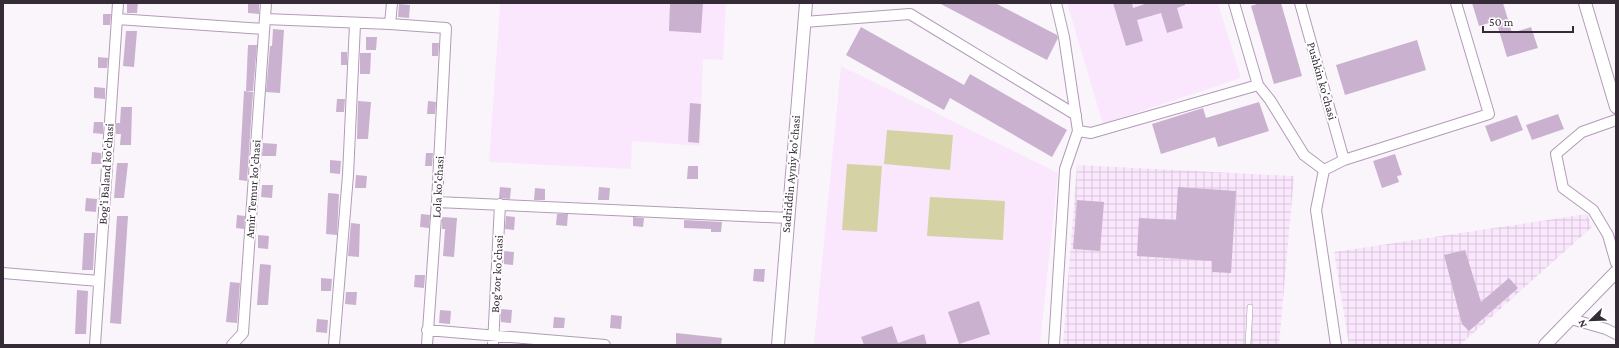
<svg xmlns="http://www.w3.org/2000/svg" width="1619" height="348" font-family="'Crimson Pro',serif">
<defs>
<pattern id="industrial-grid" width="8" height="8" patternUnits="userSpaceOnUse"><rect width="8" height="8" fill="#fae7fd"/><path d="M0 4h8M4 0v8" fill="none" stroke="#d7c6d9"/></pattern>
</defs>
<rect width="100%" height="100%" fill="#faf5fb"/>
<path fill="#fae7fd" d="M498 3H726L723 60 703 59 700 146 632 141 631 169 489 162 500 4Z
M1067 3H1218L1241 78 1103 124Z
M841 66 1058 173 1040 345H814Z"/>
<path fill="url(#industrial-grid)" d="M1077 165 1294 176 1279 345H1063Z
M1587 214 1592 227 1460 345H1349L1334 252Z"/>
<path fill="#d5d3a5" d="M887 130 953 135 950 170 884 164Z
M847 164 882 166 877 232 842 230Z
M930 197 1005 201 1003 240 927 236Z"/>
<path fill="#cab1cf" d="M127 3H138L137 13H127Z
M248 3H259V14L248 13Z
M670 3H703L701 33 669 31Z
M939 3H995L1057 35 1058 38 1047 60Z
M1113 3H1132L1133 8 1148 3H1185V5L1177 8 1183 28 1167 33 1161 13 1137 20 1143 41 1126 46Z
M1260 3H1281L1302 76 1274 84 1251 6Z
M1472 3H1503L1512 33 1531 27 1538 48 1507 57 1496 21 1479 26Z
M399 4 410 5 409 18 398 17Z
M103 14H111L110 25H103Z
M861 27 964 85 970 74 1067 130 1052 157 950 98 944 110 846 55Z
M273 29 284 30 280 93 266 92 270 46H272Z
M126 31H137L134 67 123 66Z
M366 37H377L376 50H366Z
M1417 40 1426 70 1345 95 1336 65Z
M432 43H439L438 56H432Z
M248 45H257L253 91H246Z
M341 52H347V65H341Z
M360 53H371L370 74H360Z
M98 57 108 58 107 68H98Z
M94 87 105 88V99L94 98Z
M244 91 253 92 247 181 239 180Z
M337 99H345L344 112H336Z
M358 101 371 102 368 139H357Z
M428 101 436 102 435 114H427Z
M1259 102 1269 131 1218 147 1215 137 1161 154 1152 124 1203 108 1206 118Z
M690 103 701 104 699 143 688 142Z
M121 107H132L131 145H120L121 134H116V123H120Z
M1558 114 1564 129 1532 140 1526 125Z
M1517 115 1523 130 1491 142 1485 126Z
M94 122H103V134L93 133Z
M263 143 277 144 276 156H262Z
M92 152 101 153V164H91Z
M426 153H433L432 166H425Z
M1395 154 1402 175 1397 176 1399 182 1382 188 1373 161Z
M330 160 341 161 340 174 330 173Z
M117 163H128L124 198H114Z
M688 166H698V179H687Z
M356 175 367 176 366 188H355Z
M262 185H273L272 198 261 197Z
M500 187 511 188 510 199 499 198Z
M599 187 610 188 609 200H598Z
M1178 187 1236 191 1231 273 1212 272V261L1137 256 1139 218 1176 220Z
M535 188 545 189V200H534Z
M328 193 339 194 337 235 326 234Z
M86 198 97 199 96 212 85 211Z
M1077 200 1104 202 1100 251 1073 249Z
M421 214 430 215 429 228 420 227Z
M557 214H568L567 226 556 225Z
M237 215 245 216 244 229 236 228Z
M117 216H128L121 324 110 323Z
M506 216 515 217 514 230 505 229Z
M442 217 457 218 454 257 443 256 445 229H442Z
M633 217 644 218 643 227 633 226Z
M684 220 722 222 721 232H711V229L684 228Z
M351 223 360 224 359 257 348 256Z
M84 233H95L93 270H82Z
M258 235 269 236 268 249 258 248Z
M1465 250 1481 302 1509 278 1518 288 1469 331 1462 324 1444 255Z
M504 251 514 252 513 265 504 264Z
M260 264 271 265 268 305H257Z
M754 269H765L764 282 753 281Z
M415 275H425L424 288 414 287Z
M321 278 332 279 331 291H321Z
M230 282 240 283 237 323 226 322Z
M77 290 88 291 86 334H75Z
M346 292H357L356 305 345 304Z
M979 301 990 334 959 344 948 312Z
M501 309 512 310 511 323 501 322Z
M440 310 451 311 450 324 439 323Z
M611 315 622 316 621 329 610 328Z
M554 317 565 318 564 328H553Z
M317 319 328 320 327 333 316 332Z
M892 326 898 343 924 334 927 345H864L861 337Z
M676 333 722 338 721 345 676 344Z"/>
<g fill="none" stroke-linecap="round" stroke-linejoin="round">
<g stroke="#b39bb8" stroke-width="6">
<path id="service" d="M1248 345 1250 307"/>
</g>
<g stroke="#b39bb8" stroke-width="12">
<path id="minor" d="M1234 3 1258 85 1270 100 1304 155 1324 170
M1300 3 1344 160
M117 19 264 29
M265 19 390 24 392 3
M804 22 910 14 1076 115
M390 24 446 28 437 202 427 345
M1616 120 1582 132 1556 154 1563 188 1593 210 1608 235 1616 263
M1078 131 1091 133 1258 85
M1324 170 1344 160 1489 114 1456 3
M1324 170 1316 210 1336 345
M437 202 788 218
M3 273 99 281
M1571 319 1606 329 1616 334
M427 330 605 345
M95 345 118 3
M232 345 243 333 266 3
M334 345 348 175 355 24
M493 345 500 204
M1054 345 1065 169 1078 131 1064 37 1056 3"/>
</g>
<g stroke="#b39bb8" stroke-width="14">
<path id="tertiary" d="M1585 3 1616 107
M778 345 806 3
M1545 345 1616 272"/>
</g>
<use href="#service" stroke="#fff" stroke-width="5"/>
<use href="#minor" stroke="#fff" stroke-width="10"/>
<use href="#tertiary" stroke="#fff" stroke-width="12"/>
</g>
<g text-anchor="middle" stroke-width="4" stroke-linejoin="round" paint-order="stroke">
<g font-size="12" fill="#352b37" stroke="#fff">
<text transform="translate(1322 81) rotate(74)" y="4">Pushkin ko'chasi</text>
<text transform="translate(106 174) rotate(-86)" y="4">Bog'i Baland ko'chasi</text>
<text transform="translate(791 174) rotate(-85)" y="4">Sadriddin Ayniy ko'chasi</text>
<text transform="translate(438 187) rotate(-87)" y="4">Lola ko'chasi</text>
<text transform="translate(253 189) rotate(-86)" y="4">Amir Temur ko'chasi</text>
<text transform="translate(497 274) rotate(-87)" y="4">Bog'zor ko'chasi</text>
</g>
</g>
<rect width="1619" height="348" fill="none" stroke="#352b37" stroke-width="8"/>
<g transform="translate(1591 320) rotate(247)" stroke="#ffffff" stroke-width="3" paint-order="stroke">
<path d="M0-3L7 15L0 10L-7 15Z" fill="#352b37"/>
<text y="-6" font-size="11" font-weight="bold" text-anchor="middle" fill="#352b37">N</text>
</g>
<path d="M1483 26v6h90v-6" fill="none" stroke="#352b37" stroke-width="2"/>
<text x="1489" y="26" font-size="12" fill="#352b37" stroke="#ffffff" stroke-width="3" paint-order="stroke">50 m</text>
</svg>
